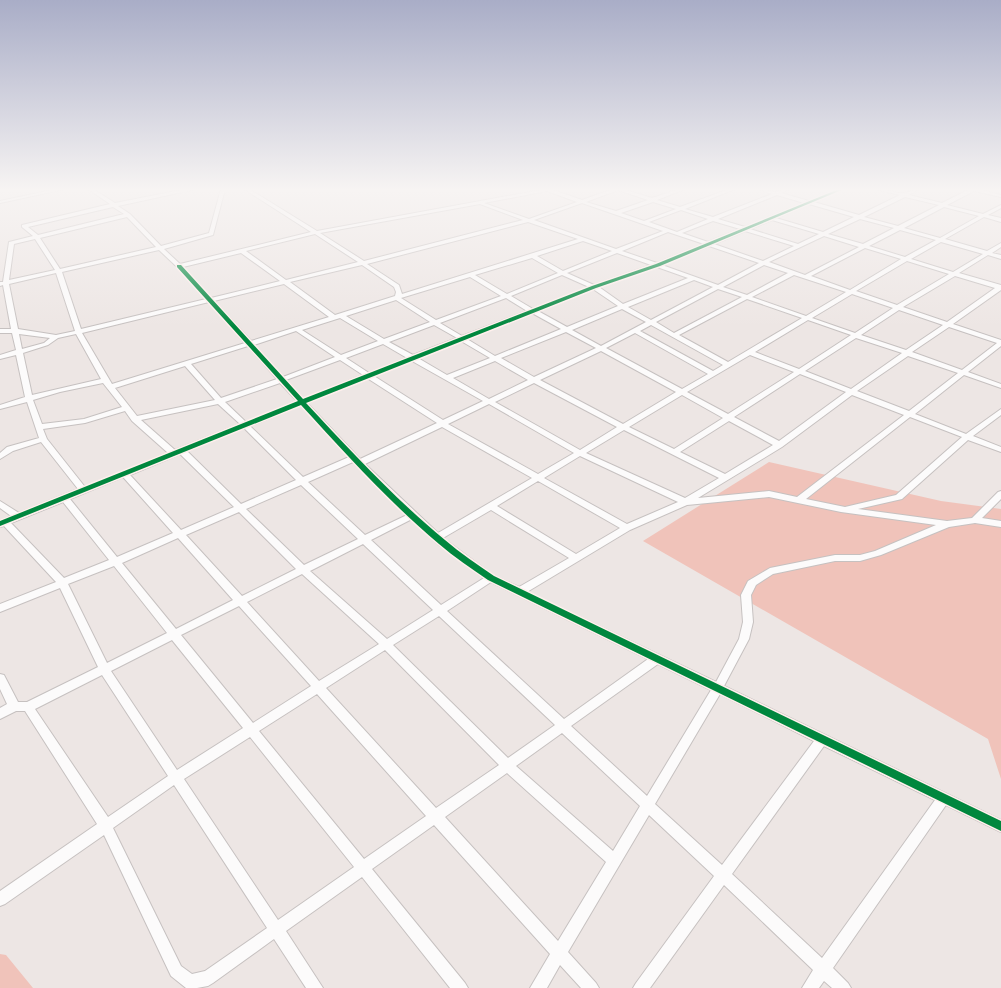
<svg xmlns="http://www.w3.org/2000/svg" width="1001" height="988" font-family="Raleway,sans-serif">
<rect width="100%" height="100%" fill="#ede6e4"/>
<path fill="#f0c3ba" d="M769 462 941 501 1001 509V779L988 739 643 541Z
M0 954 6 955 33 988H0Z"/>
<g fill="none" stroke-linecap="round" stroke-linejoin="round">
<g stroke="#c6c1c0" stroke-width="2">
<path id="minor" d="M57 189H65L0 203V201Z
M88 189H93L115 203 186 189H194L192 190 118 206 130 214 161 246 209 233 221 189H225L213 235 164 249 180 264 311 232 244 189H249L317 231 546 189H554L553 190 582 200 613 189H622L652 198 679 189H685L657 200 680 207 729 189H735L685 209 713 217 772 194 759 189C765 189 771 192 776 192 781 191 784 189 789 189L781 193 809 201 839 189H844L814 202 859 215 900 195 878 190V189C886 189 895 194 903 193 909 193 913 189 919 189L909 195 942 203 970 189H977L1001 195V197L974 191 947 205 983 214 1001 205V208L988 215 1001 218V222L984 217 945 239 987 251 1001 243V247L992 253 1001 255V259L988 255 959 273 1001 285V290L953 324 1001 340V346L968 372 1001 384V388L964 375 915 414 966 434 1001 409V415L973 436 1001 447V452L968 440 902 499 858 509 947 521 972 518 998 492 1001 491V499L982 518 1001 521V527L975 523 949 527 881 555 860 561H835L773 574 756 585 751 595 753 622 749 639 724 686 1001 820V832L946 805 833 968 848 983 851 988H832L824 981 819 988H802L813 970 724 885 650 988H633L636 983 714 876 649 815 568 952 596 983 599 988H581L560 965 547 988H530L550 954 434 825 372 869 465 983 468 988H450L362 877 286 931 323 988H306L274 939 213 983 208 986 197 988H186L171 976 104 835 5 904 0 906V891L97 824 25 711H16L0 719V708L7 704 0 689V674L4 675 18 702H27L98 667 60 588 0 612V604L56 582 4 526 0 527V521L11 516 0 508V501L19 513 78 489 41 442 13 451 0 459V453L7 447 39 438 27 402 0 409V405L25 397 16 355 0 359V355L16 350 12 333H0V329H11L3 285 0 286V282H3L9 242 33 236 22 227V225L110 204ZM618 190 648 200 616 211 586 202ZM547 191 577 202 529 219 484 203ZM777 195 804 203 745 227 718 219ZM905 197 939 205 898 226 864 217ZM653 202 676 209 644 221 621 213ZM582 203 663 231 616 249 534 220ZM480 204 523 220 364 261 320 233ZM809 204 854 217 823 232 776 218ZM113 207 124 214 38 235 28 227ZM944 207 979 216 940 238 904 228ZM681 210 708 219 677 232 649 222ZM127 217 156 247 60 269 40 238ZM860 219 894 228 863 244 828 234ZM772 220 819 234 798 244 750 229ZM713 221 740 229 708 242 682 233ZM528 222 578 239 402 294 399 285 367 264ZM900 230 936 240 905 257 869 246ZM745 231 794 246 763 261 714 244ZM668 232 704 244 657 263 622 251ZM315 234 358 262 286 280 246 251ZM824 236 859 247 805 275 769 262ZM35 239 55 270 9 280 14 244ZM583 241 612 251 563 271 537 256ZM941 242 983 254 953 272 911 259ZM709 246 759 263 718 285 662 265ZM865 248 901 259 850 290 811 276ZM159 250 177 267 206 299 81 329 62 272ZM241 253 280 281 211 298 183 267ZM617 253 651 265 594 285 567 273ZM532 258 558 273 507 294 475 275ZM907 261 949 274 897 305 856 291ZM362 265 394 287 396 292 395 296 335 315 290 282ZM764 265 788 273 747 295 723 287ZM657 267 688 278 623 304 599 287ZM56 273 75 331 56 335 18 329 9 284ZM562 275 589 287 533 309 511 296ZM794 275 846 292 806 316 752 297ZM955 276 995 288 947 322 903 307ZM470 277 501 296 436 320 401 298ZM694 280 713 287 651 320 628 307ZM284 284 329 317 251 341 214 301ZM593 289 618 306 567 327 538 311ZM718 289 742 297 674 333 656 322ZM852 294 893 308 855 333 812 318ZM506 298 527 311 462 336 440 323ZM747 299 802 318 728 362 679 335ZM396 300 430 322 384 339 346 316ZM209 302 245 343 112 384 82 333ZM622 309 646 322 601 346 572 330ZM899 310 943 325 906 350 861 335ZM532 313 561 329 495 356 467 339ZM340 318 378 341 341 355 302 330ZM808 320 851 335 799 369 755 352ZM434 325 457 338 413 355 389 342ZM651 325 723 365 713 371 640 331ZM949 327 997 343 962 370 912 352ZM296 331 335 357 283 377 254 345ZM566 332 596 348 534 377 501 358ZM635 333 708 374 682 389 606 348ZM19 334 50 338 44 343 22 349ZM76 334 101 379 32 395 23 353 48 345 58 338ZM856 338 902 353 851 389 805 371ZM461 341 490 358 447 375 418 358ZM383 344 407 358 369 373 346 358ZM248 346 277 379 221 398 191 364ZM601 351 676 392 623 424 540 380ZM750 355 794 372 728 414 687 392ZM908 356 958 373 909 411 857 391ZM340 360 363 375 303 399 286 380ZM412 361 483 401 443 420 374 376ZM495 361 528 380 489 399 453 378ZM185 366 215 400 137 416 115 388ZM800 374 846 392 779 441 734 417ZM367 378 437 423 360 459 307 403ZM103 383 122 407 84 419 42 424 33 400 60 392ZM280 383 297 401 246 422 225 402ZM534 383 617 427 580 450 495 402ZM682 395 723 418 674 449 629 427ZM852 395 904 415 797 497 769 491 698 498 782 447ZM218 404 240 424 175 450 141 420ZM489 404 574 453 538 474 448 424ZM301 405 349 457 303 477 250 426ZM125 411 132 421 168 453 85 487 47 439 43 429 85 423ZM910 417 962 437 896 495 845 507 806 499ZM729 421 773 445 725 474 680 452ZM442 427 532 478 438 533 365 464ZM244 428 296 480 241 504 187 451ZM624 430 719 478 685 498 586 453ZM180 454 234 507 181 530 130 475ZM580 456 678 502 627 524 544 478ZM353 462 407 515 365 535 308 482ZM123 477 173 533 117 557 70 499ZM538 481 620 528 576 554 497 506ZM301 485 358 539 304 565 246 509ZM769 497 841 512 936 525 875 551 860 555H835L770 568 748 581 741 595 743 622 739 639 716 682 527 592 630 530 687 505ZM63 502 109 560 64 578 11 523ZM491 510 569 558 519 587 494 576 443 538ZM239 512 296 569 242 596 186 535ZM412 519 439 545 484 578 441 605 371 540ZM178 538 233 600 176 629 122 563ZM363 544 433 610 387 639 310 571ZM114 566 167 633 107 663 68 584ZM302 574 379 644 319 681 247 602ZM491 582 648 659 564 719 447 611ZM239 606 311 686 253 723 181 635ZM439 616 555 725 508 758 393 645ZM172 640 243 728 177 770 111 671ZM385 650 499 765 436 808 326 688ZM658 664 711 690 647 796 571 726ZM102 675 168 776 108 817 35 709ZM317 694 426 816 364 859 259 731ZM720 694 814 741 722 865 655 804ZM562 733 640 806 613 851 516 766ZM250 737 354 867 278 920 184 779ZM824 746 935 800 822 958 732 874ZM507 773 606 862 558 941 445 817ZM174 785 267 928 205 971 192 974 181 966 113 828Z"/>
</g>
<use href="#minor" fill="#fcfbfb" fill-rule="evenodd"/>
<g stroke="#fff0ed" stroke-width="3">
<path id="cycleway" d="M839 189H844L660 266 596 288 306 403C350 450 395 499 445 540 460 553 477 564 494 576L1001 821V831L488 580C471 568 454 557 439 544 389 502 345 453 301 405L0 526V521L298 401 177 267V265H181L303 399 592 286 656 264Z"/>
</g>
<use href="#cycleway" fill="#00873e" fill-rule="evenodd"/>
</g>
<linearGradient id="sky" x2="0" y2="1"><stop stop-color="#a9adc7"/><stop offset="0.58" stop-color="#f7f4f3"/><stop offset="1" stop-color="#f7f4f3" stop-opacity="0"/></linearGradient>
<rect width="1001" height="327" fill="url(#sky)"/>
</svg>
